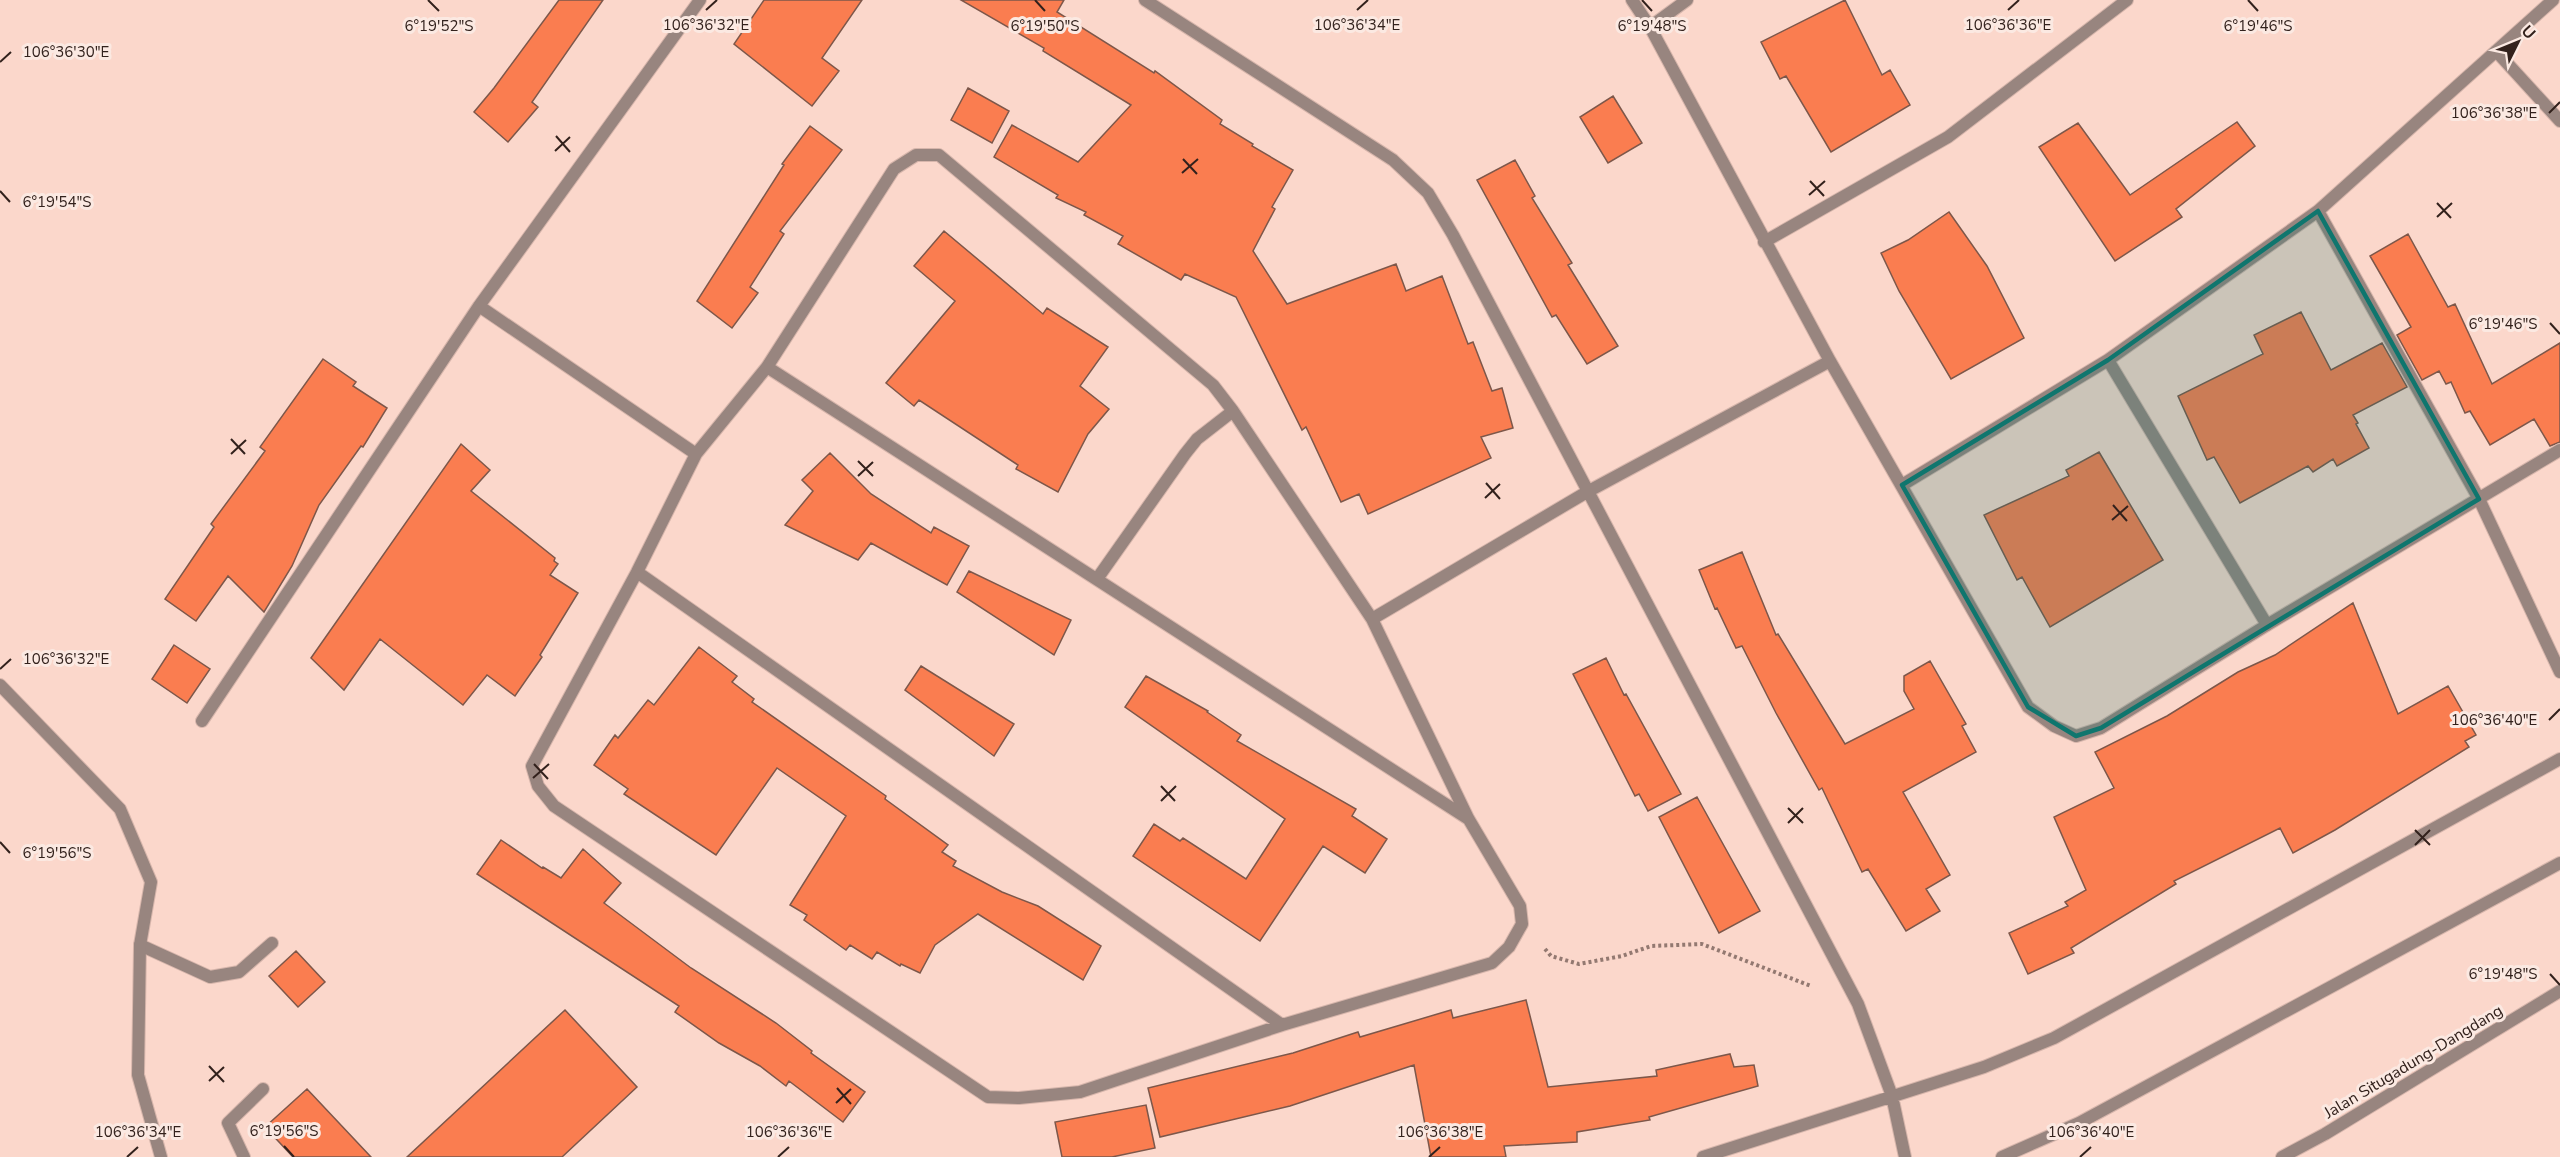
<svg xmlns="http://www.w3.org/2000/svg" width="2560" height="1157" font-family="'Nunito Sans',sans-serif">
<rect width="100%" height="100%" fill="#fbd7cb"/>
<path fill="#fa7d50" stroke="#7d574a" stroke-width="1.5" d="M559 0H603L532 102 538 107 508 142 474 112 494 88Z
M764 0H862L822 58 839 71 812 106 734 44Z
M961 0H1064L1057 12 1154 73 1155 71 1222 120 1220 124 1253 144 1252 146 1293 170 1272 207 1275 209 1253 251 1287 304 1396 264 1406 291 1442 276 1468 344 1473 342 1492 391 1502 388 1513 428 1481 437 1491 458 1368 514 1359 494 1341 502 1306 427 1302 430 1236 297 1185 274 1181 280 1118 244 1123 236 1084 215 1086 212 1056 198 1058 195 994 157 1012 125 1078 162 1131 105 1043 51 1044 48Z
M1845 0 1882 75 1890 70 1910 105 1831 152 1786 76 1780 79 1761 42Z
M968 88 1009 111 992 143 951 120Z
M1613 96 1642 143 1608 163 1580 117Z
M2237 122 2255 146 2176 209 2182 217 2115 261 2039 147 2078 123 2130 195Z
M810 126 842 150 780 231 784 234 750 287 758 293 732 328 697 301 784 165 782 164Z
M1515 160 1535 196 1532 198 1572 263 1568 265 1618 346 1587 364 1556 315 1552 317 1477 180Z
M1949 212 1987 266 2024 338 1951 379 1899 291 1881 253 1908 240Z
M944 231 1043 314 1047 308 1108 347 1080 386 1109 409 1088 434 1058 492 1016 469 1018 465 919 400 914 406 886 383 955 301 914 266Z
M2408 234 2448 307 2455 304 2492 384 2560 343V442L2550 446 2534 419 2490 445 2470 411 2465 413 2451 382 2446 384 2439 371 2422 380 2397 335 2411 327 2370 256Z
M2301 312 2331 370 2382 343 2407 387 2353 415 2358 423 2356 424 2369 448 2337 466 2333 459 2313 472 2308 466 2240 503 2214 457 2207 460 2178 396 2263 354 2254 335Z
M323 359 356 382 353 386 387 408 363 447 361 446 319 505 292 566 264 612 228 576 196 621 165 599 214 527 211 524 265 451 260 447Z
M461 444 490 470 471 491 555 558 554 561 558 564 550 575 578 593 540 655 542 657 515 696 487 675 463 705 380 639 344 690 311 658Z
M2099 452 2163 560 2050 627 2022 577 2017 580 1984 515 2069 476 2066 470Z
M830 453 871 494 931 533 934 527 969 546 947 585 871 543 858 560 785 525 813 491 802 480Z
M1742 552 1776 635 1778 634 1845 744 1914 709 1904 691V676L1930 661 1966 724 1962 726 1976 752 1903 792 1950 875 1926 889 1940 911 1906 931 1868 869 1862 872 1822 788 1819 790 1776 713 1742 646 1736 648 1717 608 1715 609 1699 570Z
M969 571 1071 620 1054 655 957 592Z
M2353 603 2398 714 2448 686 2476 735 2465 741 2469 747 2335 830 2293 853 2280 828 2174 881 2176 884 2071 948 2074 953 2028 974 2009 933 2068 906 2065 902 2086 890 2054 817 2114 788 2095 752 2167 716 2238 672 2275 655Z
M174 645 210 669 187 703 152 679Z
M699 647 737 676 732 682 754 699 752 702 886 796 885 799 948 845 942 852 956 861 953 866 1002 892 1038 906 1101 946 1083 980 978 914 935 945 920 973 901 964 900 966 877 952 872 959 850 945 846 950 804 920 807 915 790 905 846 816 777 768 716 855 624 794 628 789 594 765 615 735 618 738 648 700 654 705Z
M1606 658 1624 695 1626 694 1681 794 1648 811 1639 794 1635 796 1573 674Z
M921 666 1014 724 994 756 905 690Z
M1146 676 1208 711 1207 712 1241 735 1237 741 1356 809 1352 816 1387 839 1365 873 1323 846 1260 941 1133 856 1154 824 1180 841 1183 838 1246 879 1285 819 1125 707Z
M1697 797 1760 911 1719 933 1659 817Z
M501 840 542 868 543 867 561 878 583 849 621 883 604 903 691 968 776 1023 812 1051 811 1053 865 1092 843 1122 789 1081 786 1086 760 1066 719 1043 675 1012 679 1006 477 874Z
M296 951 325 982 298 1007 269 976Z
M1526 1000 1548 1087 1657 1076 1656 1070 1730 1054 1734 1067 1754 1065 1758 1086 1649 1117 1650 1120 1577 1132V1142L1504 1146 1506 1157H1431L1414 1065 1290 1106 1160 1137 1148 1088 1293 1053 1358 1032 1360 1037 1451 1010 1453 1018Z
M565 1010 637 1087 562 1157H407Z
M307 1089 371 1157H293L265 1127Z
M1146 1105 1155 1148 1112 1157H1062L1055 1122Z"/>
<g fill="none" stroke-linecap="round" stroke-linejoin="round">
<g stroke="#d7b6ac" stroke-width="14">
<path id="lane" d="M140 945 210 977 239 972 272 943
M244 1157 228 1123 263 1089"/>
</g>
<g stroke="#d7b6ac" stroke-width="14">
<path id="street" d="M1145 0 1393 160 1428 193 1453 235 1858 1004 1892 1096 1905 1157
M1632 0 1650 27 1830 361 2028 707 2054 726 2076 736 2101 728 2267 625 2560 450
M1650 27 1687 0
M2496 51 2560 121
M916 155H939L1213 385 1233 411 1372 619 1468 818 1520 906 1522 924 1509 947 1492 963 1282 1025 1080 1092 1019 1098 988 1097 554 806 538 786 532 766 637 572 696 454 767 367 894 169Z
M2318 211 2479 499 2560 672
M1764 242 1948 137 2127 0
M479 306 696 454
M2108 360 2267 625
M767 367 1467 818
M1902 485 2108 360 2318 211 2553 0
M637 572 1282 1025
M1097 579 1185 454 1197 439 1233 411
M1372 619 1587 492 1830 361
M0 685 120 809 151 882 140 945 138 1075 161 1157
M202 721 479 306 700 0
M1703 1157 1984 1067 2054 1038 2560 759
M2002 1157 2079 1123 2560 863
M2282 1157 2325 1134 2560 991"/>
</g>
<path stroke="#937971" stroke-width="4" stroke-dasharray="3 3" stroke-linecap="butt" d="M1545 949 1551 956 1579 964 1622 956 1651 946 1702 944 1811 986"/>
<use href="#lane" stroke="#98857f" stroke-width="12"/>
<use href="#street" stroke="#98857f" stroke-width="12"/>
</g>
<path fill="#0f766e" fill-opacity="0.2" stroke="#0f766e" stroke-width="4.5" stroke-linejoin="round" d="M2318 211 2479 499 2101 728 2076 736 2028 707 1902 485 2108 360Z"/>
<path fill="none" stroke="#32211c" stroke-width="2" d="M428 0 439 11M1035 0 1045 11M1642 0 1652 11M2248 0 2258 11M706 10 717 0M1357 10 1368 0M2008 10 2019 0M0 62 11 52M2549 113 2560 102M556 136 570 152M555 151 570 137M1183 159 1197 174M1182 173 1198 159M1810 181 1824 196M0 191 10 202M1809 195 1825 181M2437 203 2451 218M2437 217 2452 203M2550 323 2560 334M231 439 245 454M231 454 246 440M858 461 873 476M858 476 873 462M1486 483 1500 499M1485 498 1500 484M2113 505 2127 521M2112 520 2128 506M0 669 11 659M2549 720 2560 709M534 764 548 779M533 778 549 764M1161 786 1175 801M1161 801 1176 786M1788 808 1803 823M1788 823 1803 808M2415 830 2430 845M0 842 10 853M2415 845 2430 830M2550 974 2560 985M209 1066 224 1082M209 1081 224 1067M837 1088 851 1104M836 1103 851 1089M284 1146 294 1157M127 1157 138 1147M778 1157 789 1147M1429 1157 1440 1147M2080 1157 2091 1147"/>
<g text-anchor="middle" stroke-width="6" stroke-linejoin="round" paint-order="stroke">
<g font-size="16" fill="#32211c" stroke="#fbe9e2">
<text transform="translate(2413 1061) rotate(-31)" y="6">Jalan Situgadung-Dangdang</text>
</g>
</g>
<g font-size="15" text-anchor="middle" fill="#32211c" stroke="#fbe9e2" stroke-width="6" stroke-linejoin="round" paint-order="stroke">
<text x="706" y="30">106°36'32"E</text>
<text x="1357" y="30">106°36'34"E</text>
<text x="2008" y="30">106°36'36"E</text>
<text x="439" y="31">6°19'52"S</text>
<text x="1652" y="31">6°19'48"S</text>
<text x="2258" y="31">6°19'46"S</text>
<text x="1045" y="31">6°19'50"S</text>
<text x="66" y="57">106°36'30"E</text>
<text x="2494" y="118">106°36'38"E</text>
<text x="57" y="207">6°19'54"S</text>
<text x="2503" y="329">6°19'46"S</text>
<text x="66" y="664">106°36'32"E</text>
<text x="2494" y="725">106°36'40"E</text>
<text x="57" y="858">6°19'56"S</text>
<text x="2503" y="979">6°19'48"S</text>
<text x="284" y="1136">6°19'56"S</text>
<text x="138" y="1137">106°36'34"E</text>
<text x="789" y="1137">106°36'36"E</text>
<text x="1440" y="1137">106°36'38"E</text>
<text x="2091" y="1137">106°36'40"E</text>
</g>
<g transform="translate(2518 42) rotate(47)" stroke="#fbe9e2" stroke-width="4.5" paint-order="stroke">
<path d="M0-4.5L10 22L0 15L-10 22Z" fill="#32211c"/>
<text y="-9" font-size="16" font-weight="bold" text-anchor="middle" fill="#32211c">U</text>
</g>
</svg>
